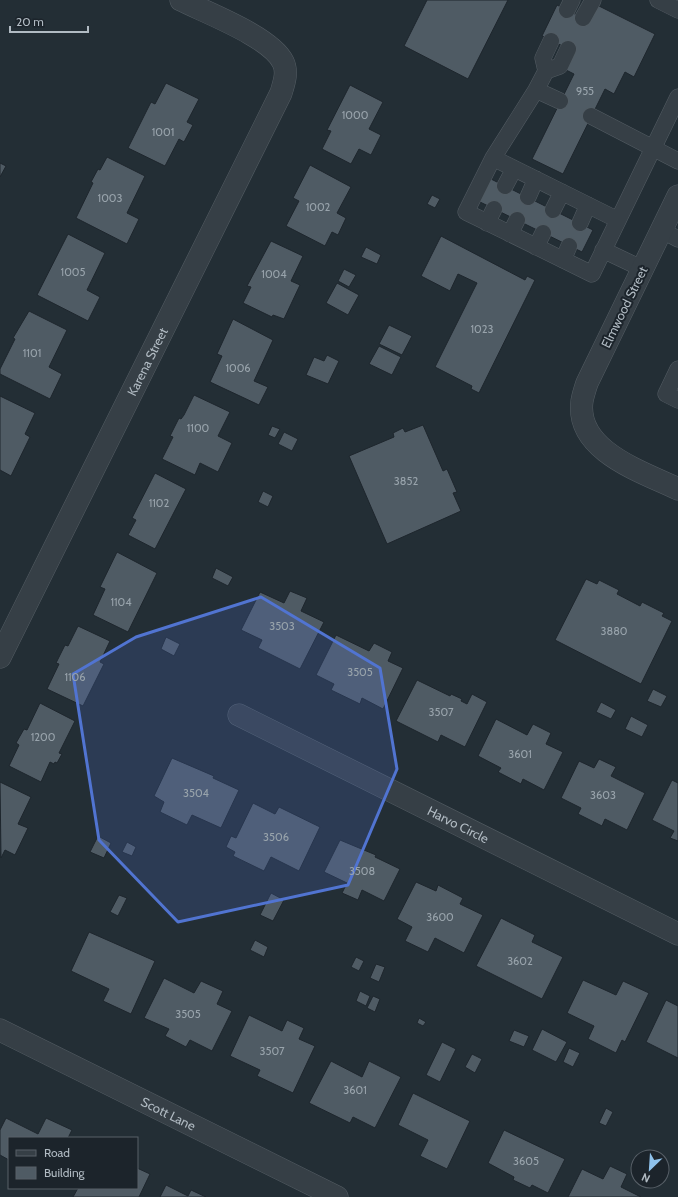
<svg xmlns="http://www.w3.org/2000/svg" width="678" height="1197" font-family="Cabin,sans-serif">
<rect width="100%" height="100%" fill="#232e35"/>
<path fill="#4f5b64" stroke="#1e262d" d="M427 0H508L468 79 404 46Z
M557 5 589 21 597 5 655 34 634 77 625 72 614 94 605 89 563 174 532 159 574 74 564 69 573 51 542 36Z
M166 83 199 99 187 122 193 125 184 142 179 139 165 166 128 148 151 102 155 104Z
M350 85 383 102 369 129 381 135 371 155 359 149 351 164 322 149 331 131 327 130Z
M107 157 145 176 127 213 139 219 127 244 76 218 93 183 91 182 98 169 100 170Z
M0 163 6 166 0 177Z
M310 165 351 187 337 213 346 218 338 235 332 232 325 246 286 226 299 201 293 198Z
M489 178 593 230 582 252 478 201Z
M432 195 440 199 435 208 427 204Z
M68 234 105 253 87 290 100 297 88 321 37 295Z
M441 236 525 280 527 276 535 280 479 393 471 389 472 386 435 367 477 283 458 274 450 291 421 276Z
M271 241 303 256 291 281 300 285 284 319 273 315 272 317 243 303 251 287 247 286Z
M366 247 381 255 377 264 361 257Z
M344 269 356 275 349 287 338 281Z
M337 283 359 295 348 315 326 303Z
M29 311 67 330 49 367 62 374 50 399 0 374V369L15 339 13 338Z
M233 319 273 340 254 381 268 387 259 405 210 382 222 356 217 354Z
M389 325 412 336 402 355 379 344Z
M379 346 401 357 392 375 369 364Z
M327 355 339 361 328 384 306 375 314 357 324 361Z
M194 395 230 412 218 436 232 443 218 472 200 463 195 475 162 459 173 437 170 436 179 418 181 419 184 415Z
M0 396 35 413 25 434 30 437 11 476 0 470Z
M423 425 443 471 447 469 457 492 453 493 461 511 387 544 349 456 394 437 393 433 403 428 405 432Z
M272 426 280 429 275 438 268 435Z
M284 432 298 439 292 451 278 444Z
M155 473 186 489 155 549 128 535 136 520 132 518Z
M263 491 273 496 268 507 258 502Z
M117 552 157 573 128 632 93 615 105 589 100 587Z
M216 568 233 577 228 586 212 578Z
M586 579 597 584 599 580 619 590 617 594 640 606 642 602 664 613 662 616 672 621 641 684 555 640Z
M290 591 307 598 301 611 324 622 300 669 258 648 262 640 241 630 260 592 284 603Z
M78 626 110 641 100 662 104 664 83 706 47 689 59 664 56 663 65 645 68 646Z
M336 635 369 651 374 643 392 652 388 661 403 668 383 709 362 698 360 704 331 690 334 684 316 675Z
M166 637 180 644 174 656 161 649Z
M417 680 450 696 451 694 462 699 461 701 467 704 472 694 487 702 465 747 441 735 438 742 396 721Z
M653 689 667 696 661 707 647 701Z
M601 702 616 710 611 719 596 712Z
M40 703 75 721 59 753 62 754 57 763 55 762 54 764 50 762 41 782 9 766 19 745 16 743 24 729 27 730Z
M631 716 648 725 642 737 625 729Z
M496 719 527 735 533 724 551 733 546 744 563 752 544 790 523 779 521 784 498 772 501 768 478 756Z
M172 758 214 776 213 778 239 790 221 828 192 815 187 825 160 812 164 802 154 796Z
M599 759 616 767 611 776 645 793 627 830 605 819 602 826 578 814 581 808 561 798 579 761 594 768Z
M672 780 678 783V841L670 838 674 831 652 820Z
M0 782 31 797 18 824 28 828 15 855 5 850 1 858Z
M253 803 275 814 279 807 320 827 299 871 271 857 264 871 233 856 235 852 226 847 231 836 236 838Z
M98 836 111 843 104 858 90 852Z
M340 840 376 855 375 857 400 869 384 901 362 890 358 900 342 893 347 883 324 872Z
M127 842 136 847 132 856 122 852Z
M416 882 436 891 438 885 463 898 460 904 483 915 464 953 435 938 428 952 405 941 412 927 397 919Z
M271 893 284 900 273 921 260 915Z
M119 895 127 898 118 916 110 912Z
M501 918 535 935 532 942 563 957 542 999 476 966Z
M89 932 155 961 131 1014 103 1001 109 989 71 971Z
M255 940 268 947 264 957 250 950Z
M356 957 364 961 359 971 351 967Z
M376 964 385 967 379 982 370 978Z
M164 978 194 993 201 981 223 991 217 1004 232 1011 212 1051 190 1040 186 1047 165 1036 169 1029 144 1018Z
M583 980 616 995 623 981 649 993 625 1042 622 1040 616 1053 588 1039 594 1026 567 1013Z
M360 991 370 996 366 1006 356 1001Z
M373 996 380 999 375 1012 367 1008Z
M666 1000 678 1006V1058L646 1042Z
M249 1015 282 1031 287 1020 304 1028 299 1039 315 1046 293 1093 257 1076 260 1070 230 1056Z
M419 1018 426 1022 423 1026 417 1023Z
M542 1029 567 1042 556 1062 532 1050Z
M514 1030 529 1036 524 1047 509 1041Z
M442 1042 456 1049 440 1082 426 1075Z
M569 1048 580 1053 573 1067 563 1062Z
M472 1054 482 1059 475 1073 465 1067Z
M331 1061 362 1077 369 1061 401 1077 375 1128 353 1117 350 1123 309 1103Z
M413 1093 470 1121 447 1169 420 1156 428 1140 398 1125Z
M606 1108 613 1112 606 1126 599 1123Z
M6 1118 38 1134 46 1118 72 1130 68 1138H9V1160L0 1155V1130Z
M504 1130 565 1159 548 1193 532 1185 530 1188 513 1180 514 1177 488 1163Z
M610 1166 627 1174 621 1187 641 1197H568L582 1169 603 1179Z
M137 1168 150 1174 139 1197H73L78 1188H137Z
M166 1185 188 1196 191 1190 206 1197H160Z"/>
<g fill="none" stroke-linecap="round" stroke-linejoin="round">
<g stroke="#545d64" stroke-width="17">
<path id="service" d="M658 0 678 10
M567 10 572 0
M583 18 593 0
M551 41 543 58 546 71 536 90 493 158 466 212 592 274 678 97
M546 71 560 66 568 49
M536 90 560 101
M591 116 678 161
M493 158 618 220
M505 186 514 169
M528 197 536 179
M553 210 562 192
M487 223 494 209
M580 223 588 205
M661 230 678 239
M510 234 517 220
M536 247 543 233
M603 250 643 269
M563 260 569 246
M678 369 666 394 678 400"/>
</g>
<g stroke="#545d64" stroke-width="23">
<g id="minor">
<path d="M678 196 587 383C585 389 583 395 582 401 575 451 643 472 678 489"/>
<path id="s1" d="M0 657 281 93C284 83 288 72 283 62 271 37 207 13 181 0"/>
<path id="s2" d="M239 715 678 934"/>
<path id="s3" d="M0 1030 337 1197"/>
</g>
</g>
<use href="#service" stroke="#363f46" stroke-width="16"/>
<use href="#minor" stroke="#363f46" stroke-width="22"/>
</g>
<path fill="#5174d1" fill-opacity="0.2" stroke="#5174d1" stroke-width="3" stroke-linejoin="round" d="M261 597 380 668 397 769 348 885 178 922 99 840 73 674 136 637Z"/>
<g text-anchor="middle" stroke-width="4" stroke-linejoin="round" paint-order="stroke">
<g font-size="11" fill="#98a3ab">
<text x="585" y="95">955</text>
<text x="355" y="119">1000</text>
<text x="163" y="136">1001</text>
<text x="110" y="202">1003</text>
<text x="318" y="211">1002</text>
<text x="73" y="276">1005</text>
<text x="274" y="278">1004</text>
<text x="482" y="333">1023</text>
<text x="32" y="357">1101</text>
<text x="238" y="372">1006</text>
<text x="198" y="432">1100</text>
<text x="406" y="485">3852</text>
<text x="159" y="507">1102</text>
<text x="121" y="606">1104</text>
<text x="282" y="630">3503</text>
<text x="614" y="635">3880</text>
<text x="360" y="676">3505</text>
<text x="75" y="681">1106</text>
<text x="441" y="716">3507</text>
<text x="43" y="741">1200</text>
<text x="520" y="758">3601</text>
<text x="196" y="797">3504</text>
<text x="603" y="799">3603</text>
<text x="276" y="841">3506</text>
<text x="362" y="875">3508</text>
<text x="440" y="921">3600</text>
<text x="520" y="965">3602</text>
<text x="188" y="1018">3505</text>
<text x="272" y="1055">3507</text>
<text x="355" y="1094">3601</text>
<text x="526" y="1165">3605</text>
</g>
<g font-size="13" fill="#b1bbc3" stroke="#1c242b">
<text transform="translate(624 307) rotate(-64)" y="5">Elmwood Street</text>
<text dy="5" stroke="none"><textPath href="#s1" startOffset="330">Karena Street</textPath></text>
<text dy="5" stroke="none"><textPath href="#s2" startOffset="245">Harvo Circle</textPath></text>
<text dy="5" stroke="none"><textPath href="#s3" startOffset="188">Scott Lane</textPath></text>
</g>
</g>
<rect x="8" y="1137" width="130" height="52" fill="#1c242b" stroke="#586068"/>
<rect x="16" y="1150" width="20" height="6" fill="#363f46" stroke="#586068"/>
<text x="44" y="1157" font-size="12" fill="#b1bbc3">Road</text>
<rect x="16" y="1167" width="20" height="12" fill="#4f5b64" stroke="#586068"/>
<text x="44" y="1177" font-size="12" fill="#b1bbc3">Building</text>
<g transform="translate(650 1169) rotate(205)"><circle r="19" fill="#1c242b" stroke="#586068"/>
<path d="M0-3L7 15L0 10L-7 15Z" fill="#8ec1eb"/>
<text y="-6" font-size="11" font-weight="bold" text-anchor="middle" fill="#b1bbc3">N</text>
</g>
<path d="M10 26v6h78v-6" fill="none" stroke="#b1bbc3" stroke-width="2"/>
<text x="16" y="26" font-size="12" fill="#b1bbc3" stroke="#1c242b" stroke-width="3" paint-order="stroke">20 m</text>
</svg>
